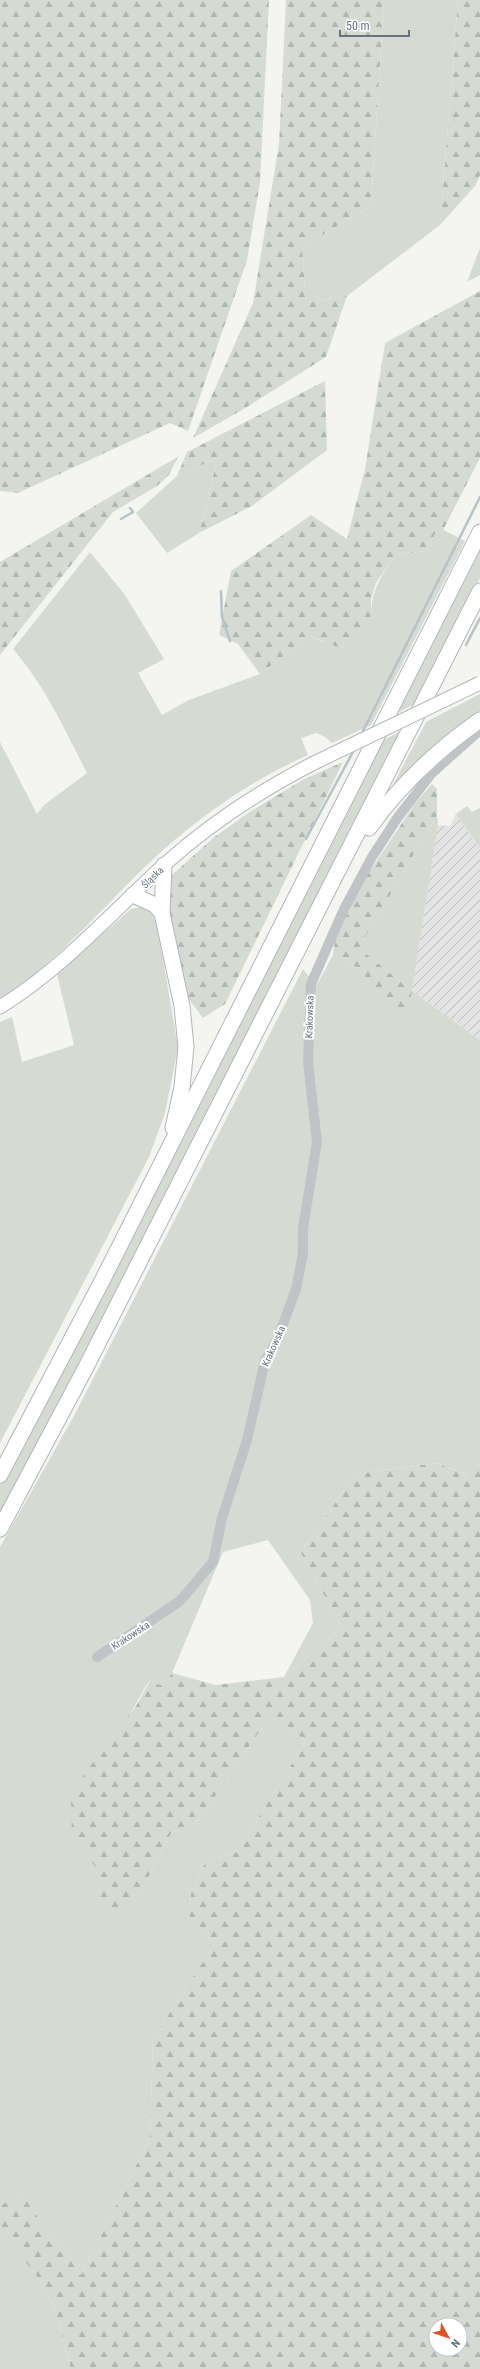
<svg xmlns="http://www.w3.org/2000/svg" width="480" height="2369" font-family="'Roboto Condensed',sans-serif">
<defs>
<pattern id="industrial-furrows" width="10" height="10" patternUnits="userSpaceOnUse"><rect width="10" height="10" fill="#e2e3e2"/><path d="M-1 1l2-2M0 10L10 0M9 11l2-2" fill="none" stroke="#bbbdbd"/></pattern>
<pattern id="forest-firs" width="22" height="20" patternUnits="userSpaceOnUse"><rect width="22" height="20" fill="#d5dbd2"/><path d="M5 1l3.5 6h-7zM16 11l3.5 6h-7z" fill="#b0b6b0"/></pattern>
</defs>
<rect width="100%" height="100%" fill="#f4f4f1"/>
<path fill="url(#industrial-furrows)" d="M456 814 480 848V1040L412 991 438 825 450 826Z"/>
<path fill="#d5dbd2" d="M384 0H458L440 225 347 296 306 302 302 247 371 206Z
M480 248V275L467 282Z
M217 458 207 506 199 533 167 553 136 513 177 476Z
M438 527 465 541 371 725 332 743 325 737 316 733 301 738 308 755C249 781 196 819 149 863 101 909 57 963 0 999V742L37 814 44 805 87 773C65 730 45 686 13 649L90 552 125 595 164 659 138 673 162 715 189 700 260 674 310 636 323 642 371 614C372 589 382 575 395 555L426 551Z
M480 545V578L417 703 395 714Z
M480 694V712C445 735 415 761 388 794L426 722Z
M403 730 65 1395 0 1516V1485L53 1388 381 741Z
M467 806 472 812 480 808V848L456 814Z
M437 815 438 825 412 991 480 1040V1463L468 1475 437 1463 355 1474 301 1553 342 1627 284 1677 313 1623 310 1600 268 1540 223 1552 172 1673 163 1686 149 1681 122 1728 72 1836 101 1873 138 1897 171 1833 198 1821 270 1716 306 1741 237 1852 206 1861 191 1893 189 1920 215 1943 153 2039 150 2138 81 2275 65 2248 41 2222 23 2195 0 2205V1547L74 1416 303 969 316 986 333 955 356 967 384 998 412 991 359 948Z
M143 906 153 914 159 935 178 1048 165 1113 149 1157 0 1443V1022L12 1017 22 1062 74 1045 57 974 131 909Z
M0 2233 34 2272 54 2306 71 2369H0Z"/>
<path fill="url(#forest-firs)" fill-rule="evenodd" d="M0 0H269L260 182 247 260 188 431 170 423 18 493 0 491Z
M286 0H384L371 206 302 247 306 302 347 296 326 357 242 410 193 438 253 303 279 144Z
M458 0H480V175L475 186 440 225Z
M480 291V458L443 530 438 528 426 551 395 555 376 583 371 599V614L367 630 346 650 310 636 260 674 238 644 219 635 231 571 311 515 347 539 365 469 385 343Z
M325 381 327 450 252 506 199 533 207 506 217 458 177 476 187 452Z
M179 456 168 476 157 486 113 512 0 655V562Z
M343 762 225 1004 203 1018 185 994 166 907 172 875 213 838 251 811 304 779Z
M432 784 437 789V815L359 948 412 991 408 1014 384 998 356 967 333 955 335 940 360 886 414 805Z
M437 1463 467 1475 480 1463V2369H71L54 2306 34 2272 0 2233V2205L23 2195 41 2222 65 2248 81 2275 150 2138 153 2039 215 1943 189 1920 191 1893 206 1861 237 1852 306 1741 270 1716 198 1821 171 1833 138 1897 115 1913 94 1891 100 1873 72 1836 71 1798 80 1780 136 1706 150 1681 163 1686 172 1673 216 1685 284 1677 342 1627 301 1553 355 1474ZM436 2325H460V2349H436Z"/>
<g fill="none" stroke-linecap="round" stroke-linejoin="round">
<path stroke="#b7c3c7" stroke-width="2.5" d="M121 519 133 512 130 508
M221 591 222 617 230 641
M466 645 480 618
M361 735 480 497
M306 839 354 750"/>
<g stroke="#b3b7bb" stroke-width="15">
<path id="major" d="M0 1007C62 969 111 913 165 864 211 823 261 790 316 762"/>
</g>
<g stroke="#b3b6b9" stroke-width="17">
<path id="highway" d="M369 828C400 785 437 750 480 720
M164 865 162 913 182 1006 186 1047 182 1087 173 1128
M133 895 155 905 162 913
M0 1475 102 1281 480 532
M0 1529 86 1367 480 591"/>
</g>
<path stroke="#c0c4c7" stroke-width="10" d="M97 1657 180 1601 213 1562 222 1518 247 1440 265 1361 278 1338 296 1289 303 1254V1228L317 1142 308 1062 311 984 344 909 372 857 398 817 432 773 480 730"/>
<use href="#major" stroke="#fff" stroke-width="13"/>
<use href="#highway" stroke="#fff" stroke-width="15"/>
<g stroke="#b3b7bb" stroke-width="15" stroke-linecap="butt">
<path id="major-bridge" d="M316 762 480 683"/>
</g>
<use href="#major-bridge" stroke="#fff" stroke-width="13"/>
</g>
<g text-anchor="middle" stroke-width="4" stroke-linejoin="round" paint-order="stroke">
<g font-size="10" fill="#647481" stroke="#fff">
<text transform="translate(152 877) rotate(-44)" y="4">Śląska</text>
<text transform="translate(309 1017) rotate(-88)" y="4">Krakowska</text>
<text transform="translate(273 1346) rotate(-66)" y="4">Krakowska</text>
<text transform="translate(130 1635) rotate(-33)" y="4">Krakowska</text>
</g>
</g>
<g transform="translate(448 2337) rotate(130)"><circle r="19" fill="#ffffff" stroke="#c1c7cd"/>
<path d="M0-3L7 15L0 10L-7 15Z" fill="#dc5229"/>
<text y="-6" font-size="11" font-weight="bold" text-anchor="middle" fill="#647481">N</text>
</g>
<path d="M340 30v6h69v-6" fill="none" stroke="#647481" stroke-width="2"/>
<text x="346" y="30" font-size="12" fill="#647481" stroke="#ffffff" stroke-width="3" paint-order="stroke">50 m</text>
</svg>
